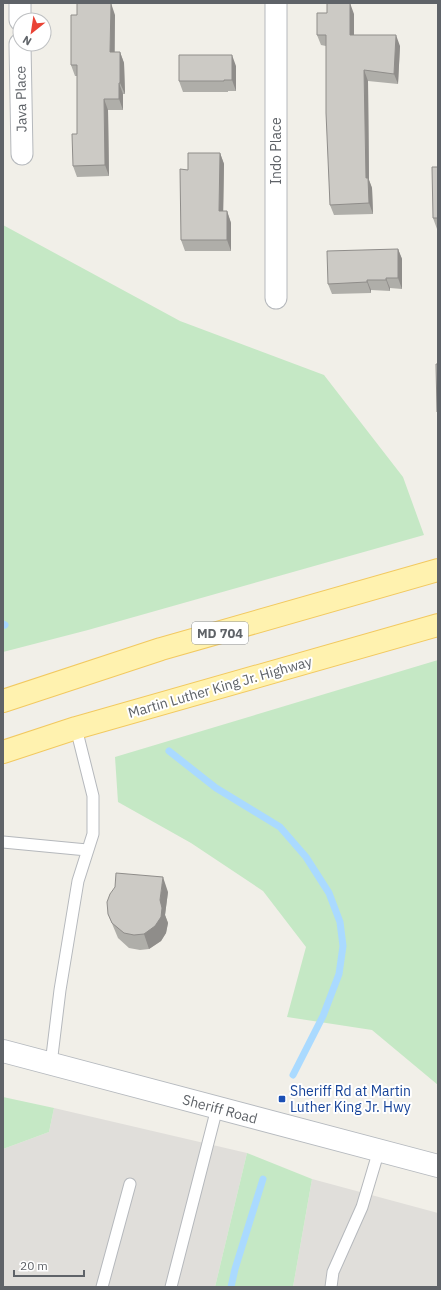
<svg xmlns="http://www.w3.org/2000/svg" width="441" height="1290" font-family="'IBM Plex Sans',sans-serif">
<rect width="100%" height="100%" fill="#f1efe8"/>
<path fill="#e0deda" d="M54 1108 247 1153 215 1287H3V1149L49 1132Z
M312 1179 438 1213V1287H293Z"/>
<path fill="#c5e8c5" d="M3 225 180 321 324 375 403 477 424 535 88 630 3 652Z
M438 660V1085L372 1030 287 1017 306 947 263 891 191 843 118 802 115 757Z
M3 1097 54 1108 49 1132 3 1149Z
M247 1153 312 1179 293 1287H215Z"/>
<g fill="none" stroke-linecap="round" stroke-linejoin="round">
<path stroke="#aadaff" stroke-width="7" d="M3 624 5 625
M169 751 216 788 280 827 306 857 329 893 340 922 343 946 339 974 323 1016 293 1075
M231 1287 235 1269 263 1179"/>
<g stroke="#b5b8bc" stroke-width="13">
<path id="lane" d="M3 842 87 850
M51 1064 60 990 78 881 93 834V796L76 728
M102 1287 130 1184
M171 1287 217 1108
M331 1287 333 1272 362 1207 379 1150"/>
</g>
<g stroke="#b5b8bc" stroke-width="23">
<path id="street" d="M20 3V20
M276 3V298
M20 44 22 154"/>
</g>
<g stroke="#b6babf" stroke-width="24">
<path id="secondary" d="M3 1051 438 1166"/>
</g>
<g stroke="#f2c960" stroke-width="24">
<path id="primary" d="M3 701 161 649 438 570
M3 752 76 728 438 625"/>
</g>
<use href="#lane" stroke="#fff" stroke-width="11"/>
<use href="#street" stroke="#fff" stroke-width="21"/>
<use href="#secondary" stroke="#fff" stroke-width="22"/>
<use href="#primary" stroke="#fff2af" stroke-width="22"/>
</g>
<path fill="#afaea9" d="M327 13 354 14V35L400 46 398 84 368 81 369 180 372 188 373 214 334 215 330 205 326 46 321 45 317 35Z
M115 15V52H120L124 63 125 94H123V110H108L109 176 77 177 73 166 77 134V76H75L71 65Z
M236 66V91H228V92H183L179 81Z
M220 153 224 164 223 211H227L231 223V251H185L181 240 188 170Z
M438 167V229H437L433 218Z
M398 249 402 259V289L390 288V291L371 290V293L332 294 328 284Z
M168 892 165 915 168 923 166 933 161 941 149 949 140 950 129 948 118 938 108 914Z"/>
<path fill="#8f8d8a" d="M111 3 115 15 114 63 110 52Z
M350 3 354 14V46L350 35Z
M396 35 400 46 398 84 394 74Z
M120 52 124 63 125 94 120 83Z
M232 55 236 66V91L232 80Z
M364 70 368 81 369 180 372 188 373 214 369 203 366 178Z
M119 83 123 94V110L119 99Z
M104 99 108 110 109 176 105 165Z
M220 153 224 164 223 223 219 211Z
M227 211 231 223V251L227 240Z
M398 249 402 259V289L398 278Z
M386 278 390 288V291L386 280Z
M367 280 371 290V293L367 282Z
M163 877 168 892 165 915 168 923 166 933 161 941 149 949 144 934 160 900Z"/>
<path fill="#cccac5" stroke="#8f8d8a" d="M77 3H111L110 52H120V83H119V99H104L105 165 73 166 72 134H77V65H71V15H77Z
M327 3H350V35H396L394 74 364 70 366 178H368L369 203 330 205 326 113V35H317V13H327Z
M179 55H232V80H224V81H179Z
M188 153H220L219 211H227V240H181L180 169 188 170Z
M432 167H438V218H433Z
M398 249V278H386V280H367V282L328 284 327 251Z
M436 364H438V412H437Z
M116 873 163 877 160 900 162 908 161 917 155 926 144 934 134 935 124 933 112 923 108 914 107 902 110 894 115 887Z"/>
<rect fill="#1a4fb4" stroke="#fff" stroke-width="1.5" x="278" y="1095" width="8" height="8" rx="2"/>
<g text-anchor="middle" stroke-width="4" stroke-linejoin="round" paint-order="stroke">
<rect fill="#fff" stroke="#8f9295" stroke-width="1" x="192" y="622" width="56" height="22" rx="3"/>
<g font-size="13" font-weight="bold" fill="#5f6368">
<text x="220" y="638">MD 704</text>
</g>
<g font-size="14" fill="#5f6368" stroke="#fff">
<text transform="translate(21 99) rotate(-91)" y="5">Java Place</text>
<text transform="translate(276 151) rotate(-90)" y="5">Indo Place</text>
<text transform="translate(220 687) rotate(-16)" y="5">Martin Luther King Jr. Highway</text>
<text transform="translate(220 1109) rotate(15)" y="5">Sheriff Road</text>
</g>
<g font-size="14" fill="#164399" stroke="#fff" text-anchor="start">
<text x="290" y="1096">Sheriff Rd at Martin<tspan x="290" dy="16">Luther King Jr. Hwy</tspan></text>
</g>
</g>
<rect width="441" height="1290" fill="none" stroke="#5f6368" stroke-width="8"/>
<g transform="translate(32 32) rotate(210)"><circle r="19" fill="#ffffff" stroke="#bfc1c3"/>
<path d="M0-3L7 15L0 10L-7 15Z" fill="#ea4335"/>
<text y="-6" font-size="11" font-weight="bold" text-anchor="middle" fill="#5f6368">N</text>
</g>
<path d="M14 1270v6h70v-6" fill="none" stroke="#5f6368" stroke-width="2"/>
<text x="20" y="1270" font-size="12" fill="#5f6368" stroke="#ffffff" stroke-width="3" paint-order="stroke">20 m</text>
</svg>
